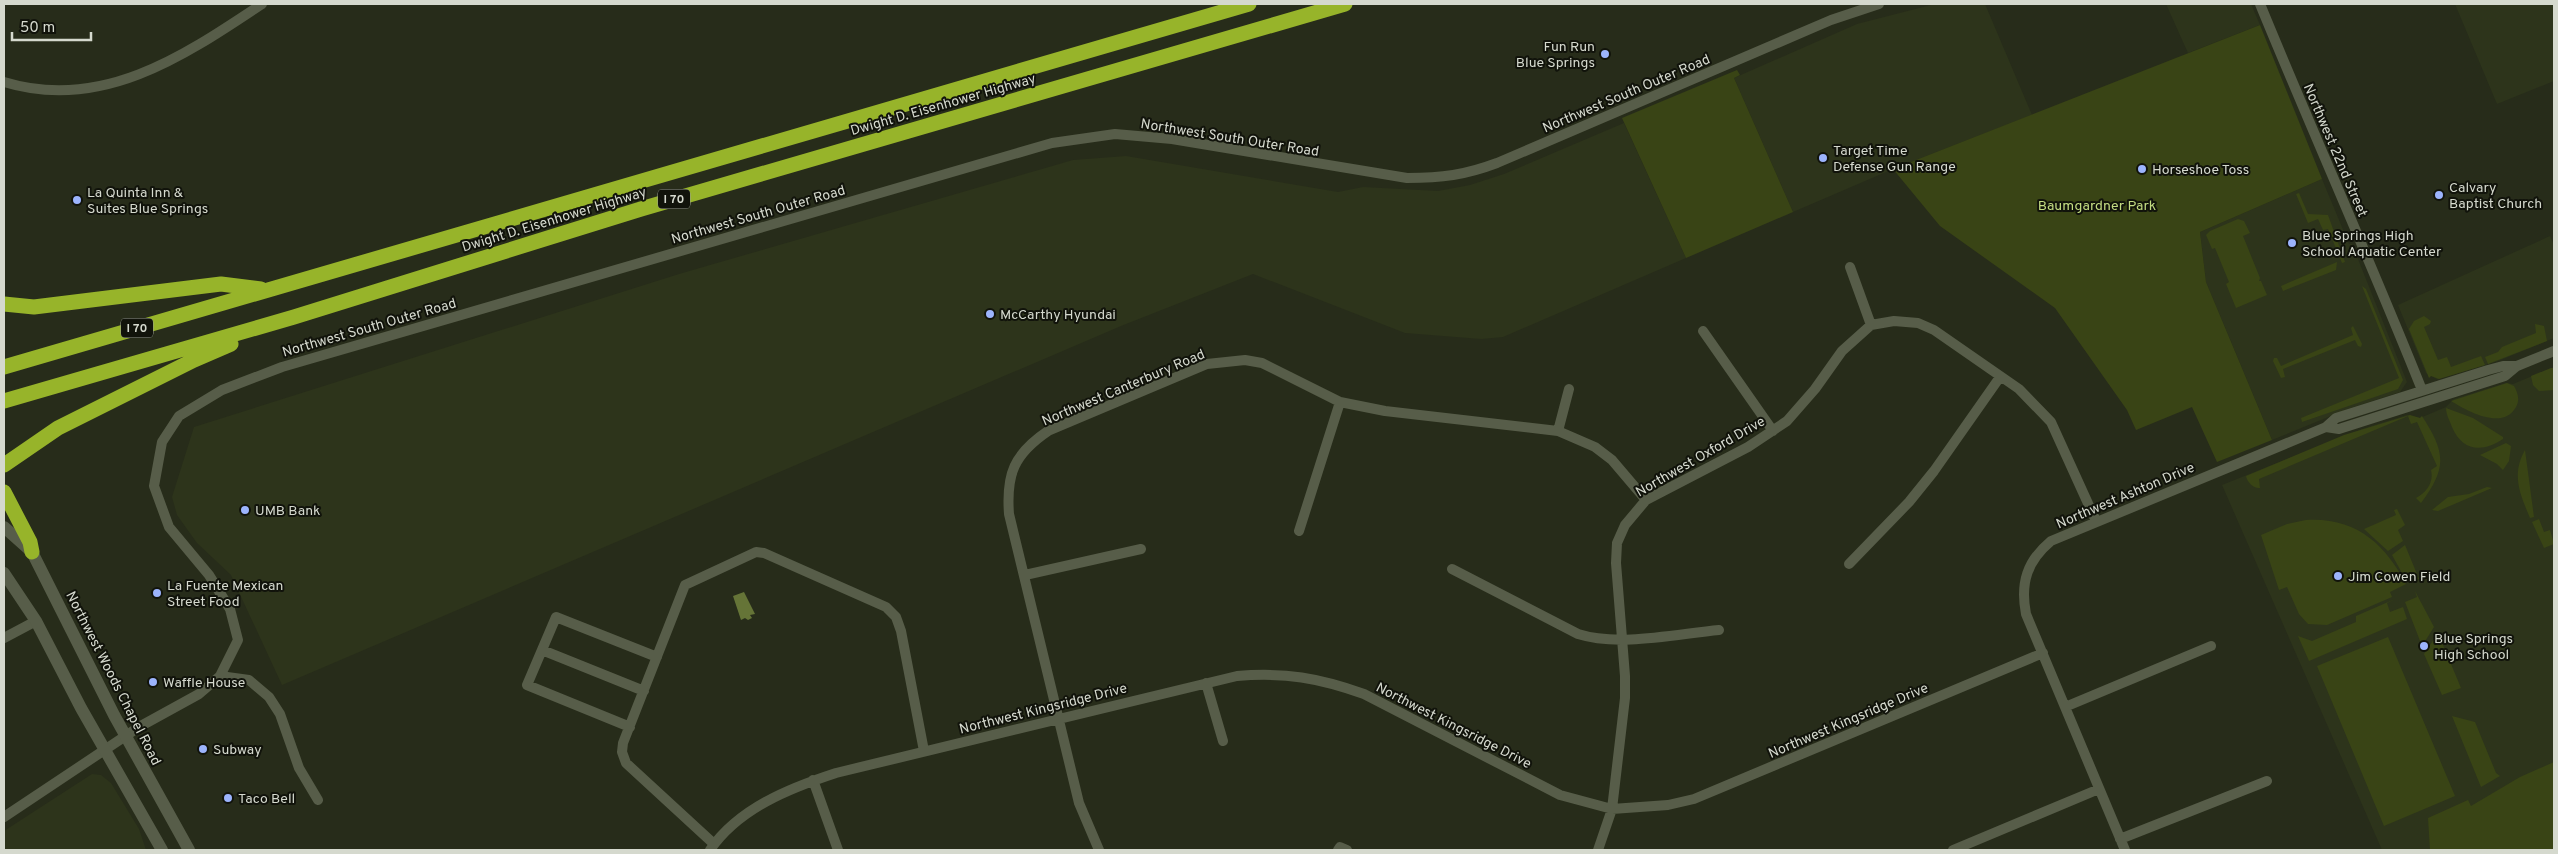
<svg xmlns="http://www.w3.org/2000/svg" width="2558" height="854" font-family="Overpass,sans-serif">
<rect width="100%" height="100%" fill="#272c1a"/>
<path fill="#2d341b" d="M1935 4H1985L2032 115 1893 169 1793 212 1734 78 1857 24Z
M2166 4H2251L2260 25 2188 53Z
M2455 4H2554V81L2497 104Z
M1624 123 1686 258 1503 337 1481 339 1405 333 1253 274 1121 326 282 685 231 575 197 543 177 515 172 497 194 427 679 274 1073 160 1126 156 1338 192 1363 187 1438 191 1470 185 1504 174Z
M2322 179 2349 244H2352L2407 382 2400 392 2348 409 2272 440 2206 282 2200 232Z
M2550 236 2554 245V338L2498 361 2448 376 2437 379 2426 373 2398 305Z
M2554 367V850H2382L2222 485 2362 429 2407 415 2420 418 2446 407 2454 399 2506 383 2513 384Z
M92 774 101 775 111 783 139 829 146 850H4V831Z"/>
<path fill="#394415" d="M2260 25 2322 179 2200 232 2206 282 2272 440 2217 462 2192 407 2136 430 2127 410 2055 308 1940 226 1893 169Z
M1737 70 1740 75 1734 78 1793 212 1686 258 1622 118Z
M2299 193 2308 214 2328 215 2345 262 2342 263 2328 229 2323 230 2318 219 2308 223 2296 194Z
M2238 219 2244 221 2250 233 2243 236 2260 278 2259 281H2261L2267 295 2236 308 2226 284 2229 282 2215 248 2212 249 2206 235 2210 231Z
M2337 262 2336 270 2283 291 2281 286Z
M2362 286 2366 289 2403 380 2398 389 2302 422 2301 418 2399 378Z
M2424 316 2431 321 2430 324 2424 327 2438 360 2447 357 2451 367 2481 356 2485 365 2439 379 2431 376 2429 378 2409 329 2414 321Z
M2535 324 2544 326 2547 341 2488 364 2485 357 2498 352 2502 347 2536 333Z
M2353 326 2362 344 2361 347 2358 346 2355 340 2283 369 2285 377 2281 378 2273 361 2274 358H2277L2281 366 2353 335 2351 328Z
M2551 368H2554V390L2539 391 2533 385 2531 376Z
M2507 383 2514 386C2518 393 2520 400 2516 407 2503 431 2467 411 2451 401Z
M2446 408 2473 418 2503 437V439C2482 453 2462 451 2452 427 2450 421 2446 415 2446 408Z
M2410 415 2420 418 2422 416C2446 453 2447 468 2421 503L2416 498C2427 492 2434 482 2431 470L2437 466 2417 422 2411 424 2408 416 2259 479 2260 488C2254 489 2247 482 2246 476L2344 435Z
M2506 443 2511 446 2509 461 2503 470 2497 464 2480 455Z
M2525 450 2534 517 2530 518C2520 494 2511 475 2525 450Z
M2487 487 2492 488 2438 511 2432 510 2448 497 2469 494Z
M2397 509 2405 525 2398 530 2403 541 2388 551 2364 529 2396 515 2394 510Z
M2539 519 2544 532 2550 530 2554 544 2544 548 2532 522Z
M2306 520C2356 517 2385 544 2406 584L2390 592 2392 597 2327 625 2308 624 2299 614 2287 587 2279 590 2261 535 2287 524Z
M2405 545 2419 579 2407 582 2392 555Z
M2415 591 2434 627 2422 646 2405 602 2417 597Z
M2395 599 2387 603 2390 612 2403 607 2407 619 2309 661 2298 636 2312 641 2356 622V616Z
M2438 633 2461 688 2442 695 2424 654Z
M2388 637 2455 796 2384 826 2317 666Z
M2452 716 2475 722 2496 773 2500 776 2481 787Z
M2554 762V850H2430L2428 818 2468 800 2471 806 2520 777Z"/>
<path fill="#657437" d="M744 592 755 614 750 615 752 618 748 620 745 618 741 620 733 596Z"/>
<g fill="none" stroke-linecap="round" stroke-linejoin="round">
<path stroke="#575d49" stroke-width="10" d="M2260 4C2313 133 2370 260 2422 390
M4 82C102 112 184 56 262 4
M1850 267 1871 325
M1703 331 1773 431
M2326 427 2339 429 2505 376 2517 366 2554 351
M1558 431 1569 389
M1299 531 1340 402
M1849 564 1909 502 1934 471 2000 377
M1452 569 1578 634C1619 647 1676 634 1719 630
M1025 575 1141 549
M4 638 36 621
M542 650 644 691
M220 676 249 680 269 697 280 714 299 768 318 800
M1206 683 1223 741
M2065 707 2211 646
M630 727 527 685 556 617 657 657
M813 780 838 850
M4 817 139 727 199 694 220 676 238 640 230 609 209 575 169 527 154 486 162 442 179 416 222 390 282 367 1052 143 1115 134 1172 139 1407 178C1442 178 1465 175 1497 163L1831 20 1879 4
M2120 839 2267 781
M714 844 626 763 622 752 623 743 685 585 756 552 764 553 886 607 896 617 901 631 924 751
M710 850C739 808 790 788 836 773L1237 676C1285 672 1319 678 1364 694L1560 795 1612 809 1668 805 1694 799 2043 653
M1099 850 1079 803 1009 514C1006 474 1014 454 1048 431L1207 364 1245 360 1262 363 1340 402 1385 411 1558 431 1595 447 1612 460 1646 500
M1338 850 1340 847 1347 850
M1598 850 1612 809 1625 698V676L1616 563 1617 543 1625 525 1646 500 1748 447 1787 421 1815 389 1842 351 1871 325 1894 321 1918 323 1934 330 2019 389 2051 422 2096 521
M1953 850 2099 789
M2125 850 2026 614C2020 583 2027 561 2051 541L2326 427 2336 418 2488 370 2503 366H2517"/>
<path stroke="#575d49" stroke-width="12" d="M4 527 32 552 114 715 189 850
M4 573 36 621 81 708 162 850"/>
<path stroke="#97b42a" stroke-width="15" d="M4 304 34 307 221 284 261 289
M4 367 1249 4
M4 401 294 317 641 209 1345 4
M4 465 58 428 194 360 231 344
M4 492 30 542 32 552"/>
</g>
<g fill="#9cb4fd" stroke="#11130b" stroke-width="2">
<circle cx="1605" cy="54" r="5"/>
<circle cx="1823" cy="158" r="5"/>
<circle cx="2142" cy="169" r="5"/>
<circle cx="2439" cy="195" r="5"/>
<circle cx="77" cy="200" r="5"/>
<circle cx="2292" cy="243" r="5"/>
<circle cx="990" cy="314" r="5"/>
<circle cx="245" cy="510" r="5"/>
<circle cx="2338" cy="576" r="5"/>
<circle cx="157" cy="593" r="5"/>
<circle cx="2424" cy="646" r="5"/>
<circle cx="153" cy="682" r="5"/>
<circle cx="203" cy="749" r="5"/>
<circle cx="228" cy="798" r="5"/>
</g>
<g text-anchor="middle" stroke-width="4" stroke-linejoin="round" paint-order="stroke">
<g fill="#11130b" stroke="#9a9e94" stroke-width="1">
<rect x="658" y="189.5" width="32" height="19" rx="4"/>
<rect x="121" y="318.5" width="32" height="19" rx="4"/>
</g>
<g font-size="12" font-weight="bold" fill="#d5d9ce">
<text x="674" y="203">I 70</text>
<text x="137" y="332">I 70</text>
</g>
<g font-size="14" fill="#d5d9ce" stroke="#11130b" text-anchor="start">
<text x="1595" y="51" text-anchor="end">Fun Run<tspan x="1595" dy="16">Blue Springs</tspan></text>
<text x="1833" y="155">Target Time<tspan x="1833" dy="16">Defense Gun Range</tspan></text>
<text x="2152" y="174">Horseshoe Toss</text>
<text x="2449" y="192">Calvary<tspan x="2449" dy="16">Baptist Church</tspan></text>
<text x="87" y="197">La Quinta Inn &amp;<tspan x="87" dy="16">Suites Blue Springs</tspan></text>
<text x="2302" y="240">Blue Springs High<tspan x="2302" dy="16">School Aquatic Center</tspan></text>
<text x="1000" y="319">McCarthy Hyundai</text>
<text x="255" y="515">UMB Bank</text>
<text x="2348" y="581">Jim Cowen Field</text>
<text x="167" y="590">La Fuente Mexican<tspan x="167" dy="16">Street Food</tspan></text>
<text x="2434" y="643">Blue Springs<tspan x="2434" dy="16">High School</tspan></text>
<text x="163" y="687">Waffle House</text>
<text x="213" y="754">Subway</text>
<text x="238" y="803">Taco Bell</text>
</g>
<g font-size="14" fill="#d5d9ce" stroke="#11130b">
<text transform="translate(1626 93) rotate(-23)" y="5">Northwest South Outer Road</text>
<text transform="translate(943 104) rotate(-16)" y="5">Dwight D. Eisenhower Highway</text>
<text transform="translate(1230 137) rotate(9)" y="5">Northwest South Outer Road</text>
<text transform="translate(2336 150) rotate(67)" y="5">Northwest 22nd Street</text>
<text transform="translate(758 214) rotate(-16)" y="5">Northwest South Outer Road</text>
<text transform="translate(554 219) rotate(-17)" y="5">Dwight D. Eisenhower Highway</text>
<text transform="translate(369 327) rotate(-16)" y="5">Northwest South Outer Road</text>
<text transform="translate(1123 387) rotate(-23)" y="5">Northwest Canterbury Road</text>
<text transform="translate(1700 456) rotate(-30)" y="5">Northwest Oxford Drive</text>
<text transform="translate(2125 495) rotate(-23)" y="5">Northwest Ashton Drive</text>
<text transform="translate(114 678) rotate(63)" y="5">Northwest Woods Chapel Road</text>
<text transform="translate(1043 708) rotate(-14)" y="5">Northwest Kingsridge Drive</text>
<text transform="translate(1848 720) rotate(-23)" y="5">Northwest Kingsridge Drive</text>
<text transform="translate(1454 725) rotate(27)" y="5">Northwest Kingsridge Drive</text>
</g>
<g font-size="14" fill="#c3dc82" stroke="#11130b">
<text x="2097" y="210">Baumgardner Park</text>
</g>
</g>
<rect width="2558" height="854" fill="none" stroke="#d5d9ce" stroke-width="10"/>
<path d="M12 32v8h79v-8" fill="none" stroke="#d5d9ce" stroke-width="2.5"/>
<text x="20" y="32" font-size="15" fill="#d5d9ce" stroke="#11130b" stroke-width="4" paint-order="stroke">50 m</text>
</svg>
